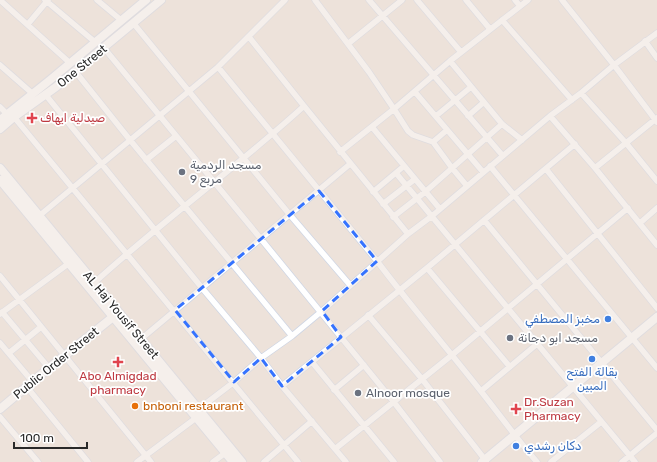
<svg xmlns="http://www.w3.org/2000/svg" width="657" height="462" font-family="Rubik,'Noto Naskh Arabic',sans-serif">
<rect width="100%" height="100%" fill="#ede2da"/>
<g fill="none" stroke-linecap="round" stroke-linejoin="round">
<g stroke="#cfd6e4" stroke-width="7">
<path id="street" d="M0 0 70 63
M45 0 95 42
M97 0 121 20
M315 0 369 72 394 109 340 152
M369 0 503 156
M417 0 461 52
M466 0 490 29
M515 0 520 6
M562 0 614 65 657 122
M502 20 572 100
M28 24 48 0
M134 24 290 215 350 285
M249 37 304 106 408 234
M645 41 657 58
M349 43 402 0
M104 48 261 239 393 401 440 462
M450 61 502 124 522 140
M0 65 33 94
M218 67 377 261C410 305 446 347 480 390 499 414 517 439 537 462
M75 71 130 140 292 336
M415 92 483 172
M581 93 626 143 657 181
M45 94 202 288 261 358 282 386 346 462
M0 107 7 114
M436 116 471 87
M468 116 484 102
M550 116 595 168 657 245
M14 117 298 462
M372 127 440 209
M433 142 447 130
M146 160 176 136
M490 166 657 368
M595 168 657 118
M546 169 657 308
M396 173 635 462
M467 186 452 168 433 142 413 135 408 131 394 109 450 61 528 0
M373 192 404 166
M383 204 415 179
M39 216 218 67 285 0
M393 217 425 192 502 124
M484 220 657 430
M640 223 657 208
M427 268 510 367
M0 276 151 462
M94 283C162 221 236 168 304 106
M2 312 49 368
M0 314 68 264
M368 315 422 379 486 461
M141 339 350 164
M0 343 32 381
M9 353 41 327
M312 362 394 462
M26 386 88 462
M282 386 427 268 575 144
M334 390 364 365
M481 391 537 344
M196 411 234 382 261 358 292 336 322 311 408 234 432 216 550 116 581 93 614 65 657 33
M0 417 38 462
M335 449 452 355 628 208
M137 462 196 418
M213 462 228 451
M264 462 312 421
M551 462 601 422
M622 462 657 433"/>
</g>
<g stroke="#cfd6e4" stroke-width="10">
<path id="secondary" d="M0 120 50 80 146 0
M0 129 14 117 56 87 161 0
M0 168 242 462
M0 180 233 462
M0 409 44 372 113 317
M482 462 657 317"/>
</g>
<use href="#street" stroke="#fff" stroke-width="5.5"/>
<use href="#secondary" stroke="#fff" stroke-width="8"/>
</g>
<path d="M0 0H657V462H0ZM319 191 377 261 322 311 341 337 282 386 261 358 234 382 175 310Z" fill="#ede2da" fill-opacity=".55" fill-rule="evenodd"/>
<path fill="none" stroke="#3573ff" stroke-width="3" stroke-dasharray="8 5" stroke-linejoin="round" d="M319 191 377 261 322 311 341 337 282 386 261 358 234 382 175 310Z"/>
<g fill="#e0444e" stroke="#fff" stroke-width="1.5">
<path d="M30 112h4v4h4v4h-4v4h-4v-4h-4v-4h4z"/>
<path d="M116 356h4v4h4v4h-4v4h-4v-4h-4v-4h4z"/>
<path d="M514 403h4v4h4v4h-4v4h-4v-4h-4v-4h4z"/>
</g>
<g fill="#6b7280" stroke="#fff" stroke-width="1.5">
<circle cx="182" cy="172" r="4"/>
<circle cx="510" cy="338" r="4"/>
<circle cx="358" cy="393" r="4"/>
</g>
<g fill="#3f7fe0" stroke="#fff" stroke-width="1.5">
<circle cx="608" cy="319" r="4"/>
<circle cx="592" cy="359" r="4"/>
<circle cx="516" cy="446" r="4"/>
</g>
<circle fill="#e8710a" stroke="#fff" stroke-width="1.5" cx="135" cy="406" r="4"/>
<g text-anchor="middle" stroke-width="3.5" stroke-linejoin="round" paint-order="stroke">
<g font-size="12" fill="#292929" stroke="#fff">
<text transform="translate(82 66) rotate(-39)" y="4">One Street</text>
<text transform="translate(121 315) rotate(50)" y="4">AL Haj Yousif Street</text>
<text transform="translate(56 363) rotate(-39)" y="4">Public Order Street</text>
</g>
<g font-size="12" fill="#be3a42" stroke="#fff" text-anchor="start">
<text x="40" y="122">صيدلية ايهاف</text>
<text x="118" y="380" text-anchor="middle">Abo Almigdad<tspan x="118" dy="14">pharmacy</tspan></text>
<text x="524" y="406">Dr.Suzan<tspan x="524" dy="14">Pharmacy</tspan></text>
</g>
<g font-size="12" fill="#5b616d" stroke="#fff" text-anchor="start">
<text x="190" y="169">مسجد الردمية<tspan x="190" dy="14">مربع 9</tspan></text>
<text x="518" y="342">مسجد ابو دجانة</text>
<text x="366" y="397">Alnoor mosque</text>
</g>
<g font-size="12" fill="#366cbe" stroke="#fff" text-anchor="end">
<text x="600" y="323">مخبز المصطفي</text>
<text x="592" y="376" text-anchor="middle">بقالة الفتح<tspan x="592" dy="14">المبين</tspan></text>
<text x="524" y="450" text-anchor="start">دكان رشدي</text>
</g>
<g font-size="12" fill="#c56008" stroke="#fff" text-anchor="start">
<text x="143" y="410">bnboni restaurant</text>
</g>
</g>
<path d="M14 442v6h73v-6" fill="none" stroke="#292929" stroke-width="2"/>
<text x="20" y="442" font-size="12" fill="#292929" stroke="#ffffff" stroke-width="3" paint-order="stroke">100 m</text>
</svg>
